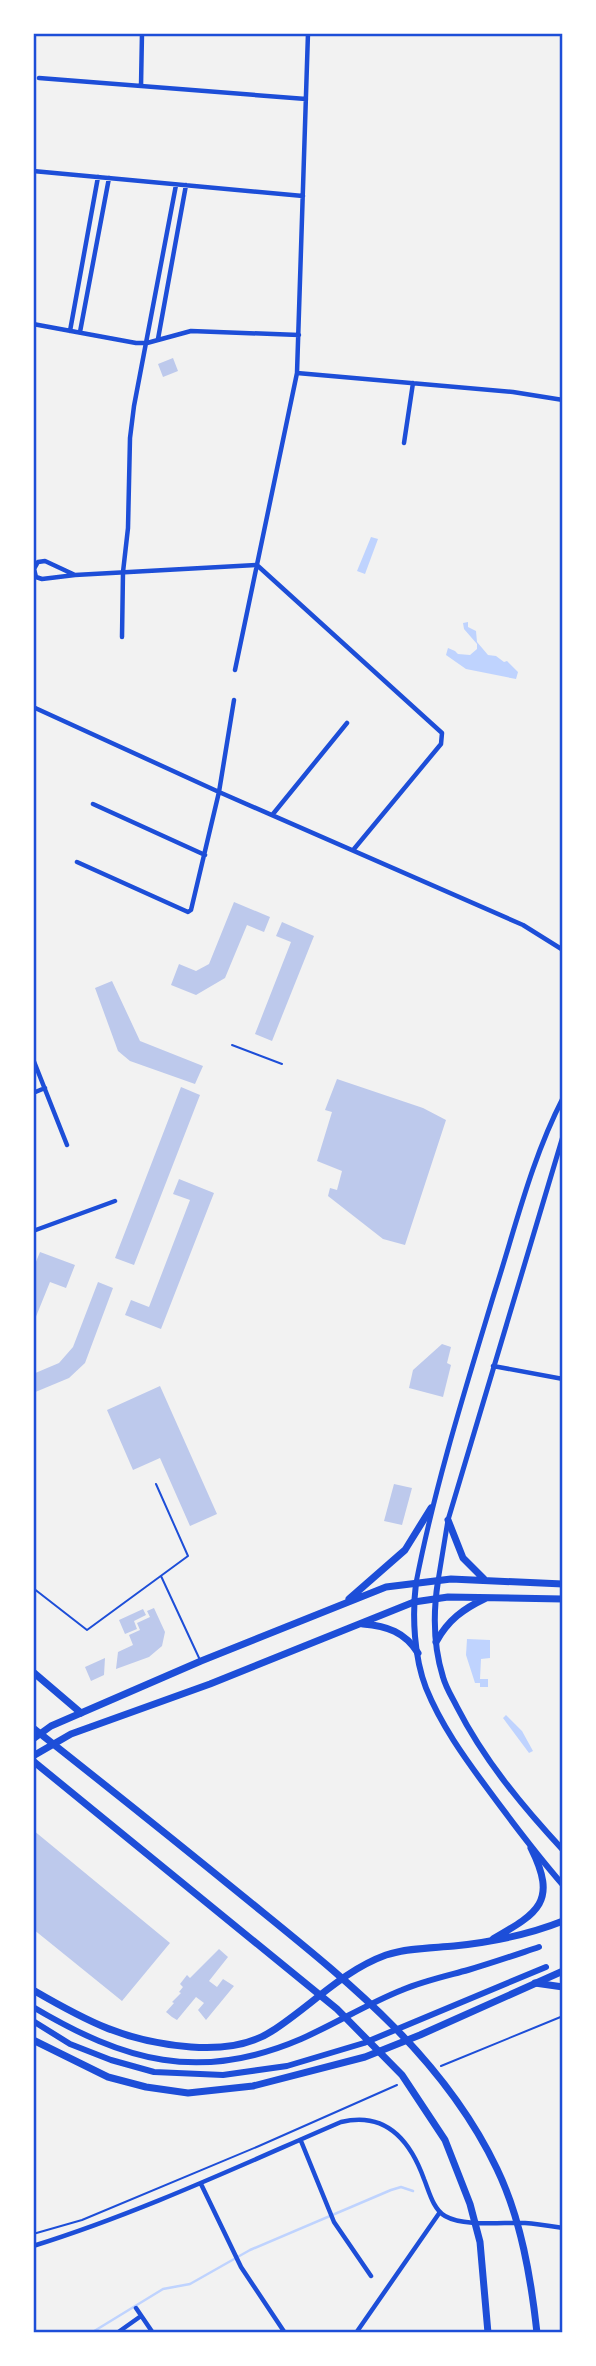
<svg xmlns="http://www.w3.org/2000/svg" width="596" height="2366" font-family="Overpass,sans-serif">
<rect width="100%" height="100%" fill="#f2f2f2"/>
<path fill="#bfd3fe" d="M371 537 378 539 365 574 357 571Z
M468 622V627L476 631 477 642 488 655 496 656 504 662 507 661 518 672 516 679 466 669 446 655 448 648 455 651 458 654 470 655 477 649V644L464 629 463 623Z
M467 1639 490 1640V1658L481 1659 480 1679H488V1687H480V1683H475L466 1655Z
M506 1715 522 1731 533 1751 529 1753 503 1718Z"/>
<g fill="none" stroke-linecap="round" stroke-linejoin="round">
<path stroke="#bfd3fe" stroke-width="2.5" d="M91 2333 163 2289 190 2284 250 2250 391 2190 401 2187 413 2191"/>
</g>
<path fill="#bdc9ec" d="M173 358 178 371 163 377 158 364Z
M234 902 270 917 264 932 247 925 225 978 196 995 171 985 179 964 196 971 209 964Z
M282 922 314 936 272 1041 255 1034 291 942 276 936Z
M112 981 140 1041 203 1066 195 1084 130 1061 118 1051 95 988Z
M337 1079 423 1108 446 1120 405 1245 383 1239 328 1196 330 1188 337 1190 342 1171 317 1161 332 1112 325 1110Z
M181 1087 200 1095 134 1265 115 1258Z
M179 1179 214 1193 161 1329 125 1315 131 1300 149 1307 190 1200 173 1194Z
M40 1252 75 1265 66 1288 50 1282 33 1324V1269Z
M98 1282 113 1288 85 1363 69 1378 33 1393V1374L59 1363 73 1347Z
M442 1344 451 1347 447 1363 451 1365 443 1397 409 1388 413 1370Z
M160 1386 217 1514 190 1526 160 1458 133 1470 107 1410Z
M394 1484 412 1488 402 1525 384 1521Z
M154 1608 165 1632 162 1646 149 1657 116 1669 118 1652 133 1645 129 1635 140 1630 137 1623 150 1617 147 1611Z
M143 1609 146 1615 134 1621 137 1629 125 1634 119 1620Z
M105 1658 104 1675 91 1681 85 1667Z
M33 1830 170 1943 122 2001 33 1929Z
M219 1949 228 1957 209 1981 217 1987 223 1979 234 1986 206 2020 198 2010 204 2003 196 1997 177 2020 172 2017 166 2012 174 2003 172 2002 181 1993 179 1992 183 1987 180 1984 187 1975 190 1978Z"/>
<g fill="none" stroke-linecap="round" stroke-linejoin="round">
<path stroke="#1d4ed8" stroke-width="2" d="M441 2066 563 2016
M33 2234 82 2220 259 2146 397 2085"/>
<path stroke="#1d4ed8" stroke-width="2" d="M232 1045 282 1064
M161 1576 200 1660
M33 1588 87 1630 188 1556 156 1484"/>
<path stroke="#1d4ed8" stroke-width="4.5" d="M39 78 306 99
M141 86 142 33
M33 171 303 196
M33 324 136 343H147L191 331 299 335
M70 331 98 177
M80 332 109 178
M158 339 186 185
M297 373 513 392 563 400
M404 443 413 383
M258 566 442 733 441 744 354 849
M75 575 45 561 38 562 34 569 36 577 42 579 75 575 257 565
M122 637 123 572 128 528 130 438 134 406 176 185
M235 670 297 373 308 33
M33 707 219 792 523 925 563 950
M93 804 205 855
M273 814 347 723
M77 862 188 912 191 910 219 792 234 700
M33 1059 67 1145
M33 1093 45 1088
M33 1231 115 1201
M493 1366 563 1379
M301 2141 334 2222 371 2276
M201 2184 241 2267 285 2333
M33 2246C139 2213 239 2166 341 2122 386 2111 410 2140 424 2179 429 2191 433 2209 445 2216 464 2227 503 2222 525 2223 538 2224 550 2226 563 2228
M136 2308 153 2333
M117 2333 141 2316
M356 2333 440 2212"/>
<path stroke="#1d4ed8" stroke-width="5" d="M438 1581 448 1520 563 1136
M416 1583C435 1485 465 1390 494 1294 515 1229 531 1160 563 1098"/>
<path stroke="#1d4ed8" stroke-width="6" d="M438 1581C433 1613 433 1645 443 1677 446 1688 452 1697 457 1707 484 1760 523 1807 563 1850
M416 1583C412 1616 414 1657 426 1688 441 1725 464 1757 487 1788 512 1822 536 1854 563 1885
M33 2007C124 2061 199 2083 301 2039 335 2024 367 2004 402 1990 423 1981 446 1976 468 1970 492 1963 515 1955 539 1947
M33 2021 70 2044 111 2060 154 2072 223 2075 287 2066 364 2043 546 1967"/>
<path stroke="#1d4ed8" stroke-width="7" d="M448 1520 463 1558 484 1579
M349 1599 405 1550 431 1508
M363 1624C387 1626 405 1632 418 1653
M436 1642C448 1620 463 1609 486 1598
M33 1739 51 1726 201 1661 386 1587 451 1579 563 1584
M33 1756 71 1734 210 1684 414 1602 448 1597 563 1599
M493 1939C538 1913 558 1902 531 1848
M33 1990C88 2022 126 2042 191 2047 218 2049 248 2047 272 2031 311 2006 342 1971 386 1955 407 1948 432 1948 454 1946 492 1942 528 1935 563 1921
M33 2040 108 2077 146 2087 188 2093 253 2086 365 2057 420 2035 563 1971"/>
<path stroke="#1d4ed8" stroke-width="7" d="M33 1672 81 1713
M33 1728C104 1784 174 1840 244 1897 341 1976 442 2053 497 2169 521 2219 531 2278 537 2333
M33 1761 337 2009 402 2075 445 2140 470 2204 480 2242 488 2333
M535 1983 563 1987"/>
</g>
<rect width="596" height="2366" fill="none" stroke="#ffffff" stroke-width="70"/>
<rect x="35" y="35" width="526" height="2296" fill="none" stroke="#1d4ed8" stroke-width="2.5"/>
</svg>
